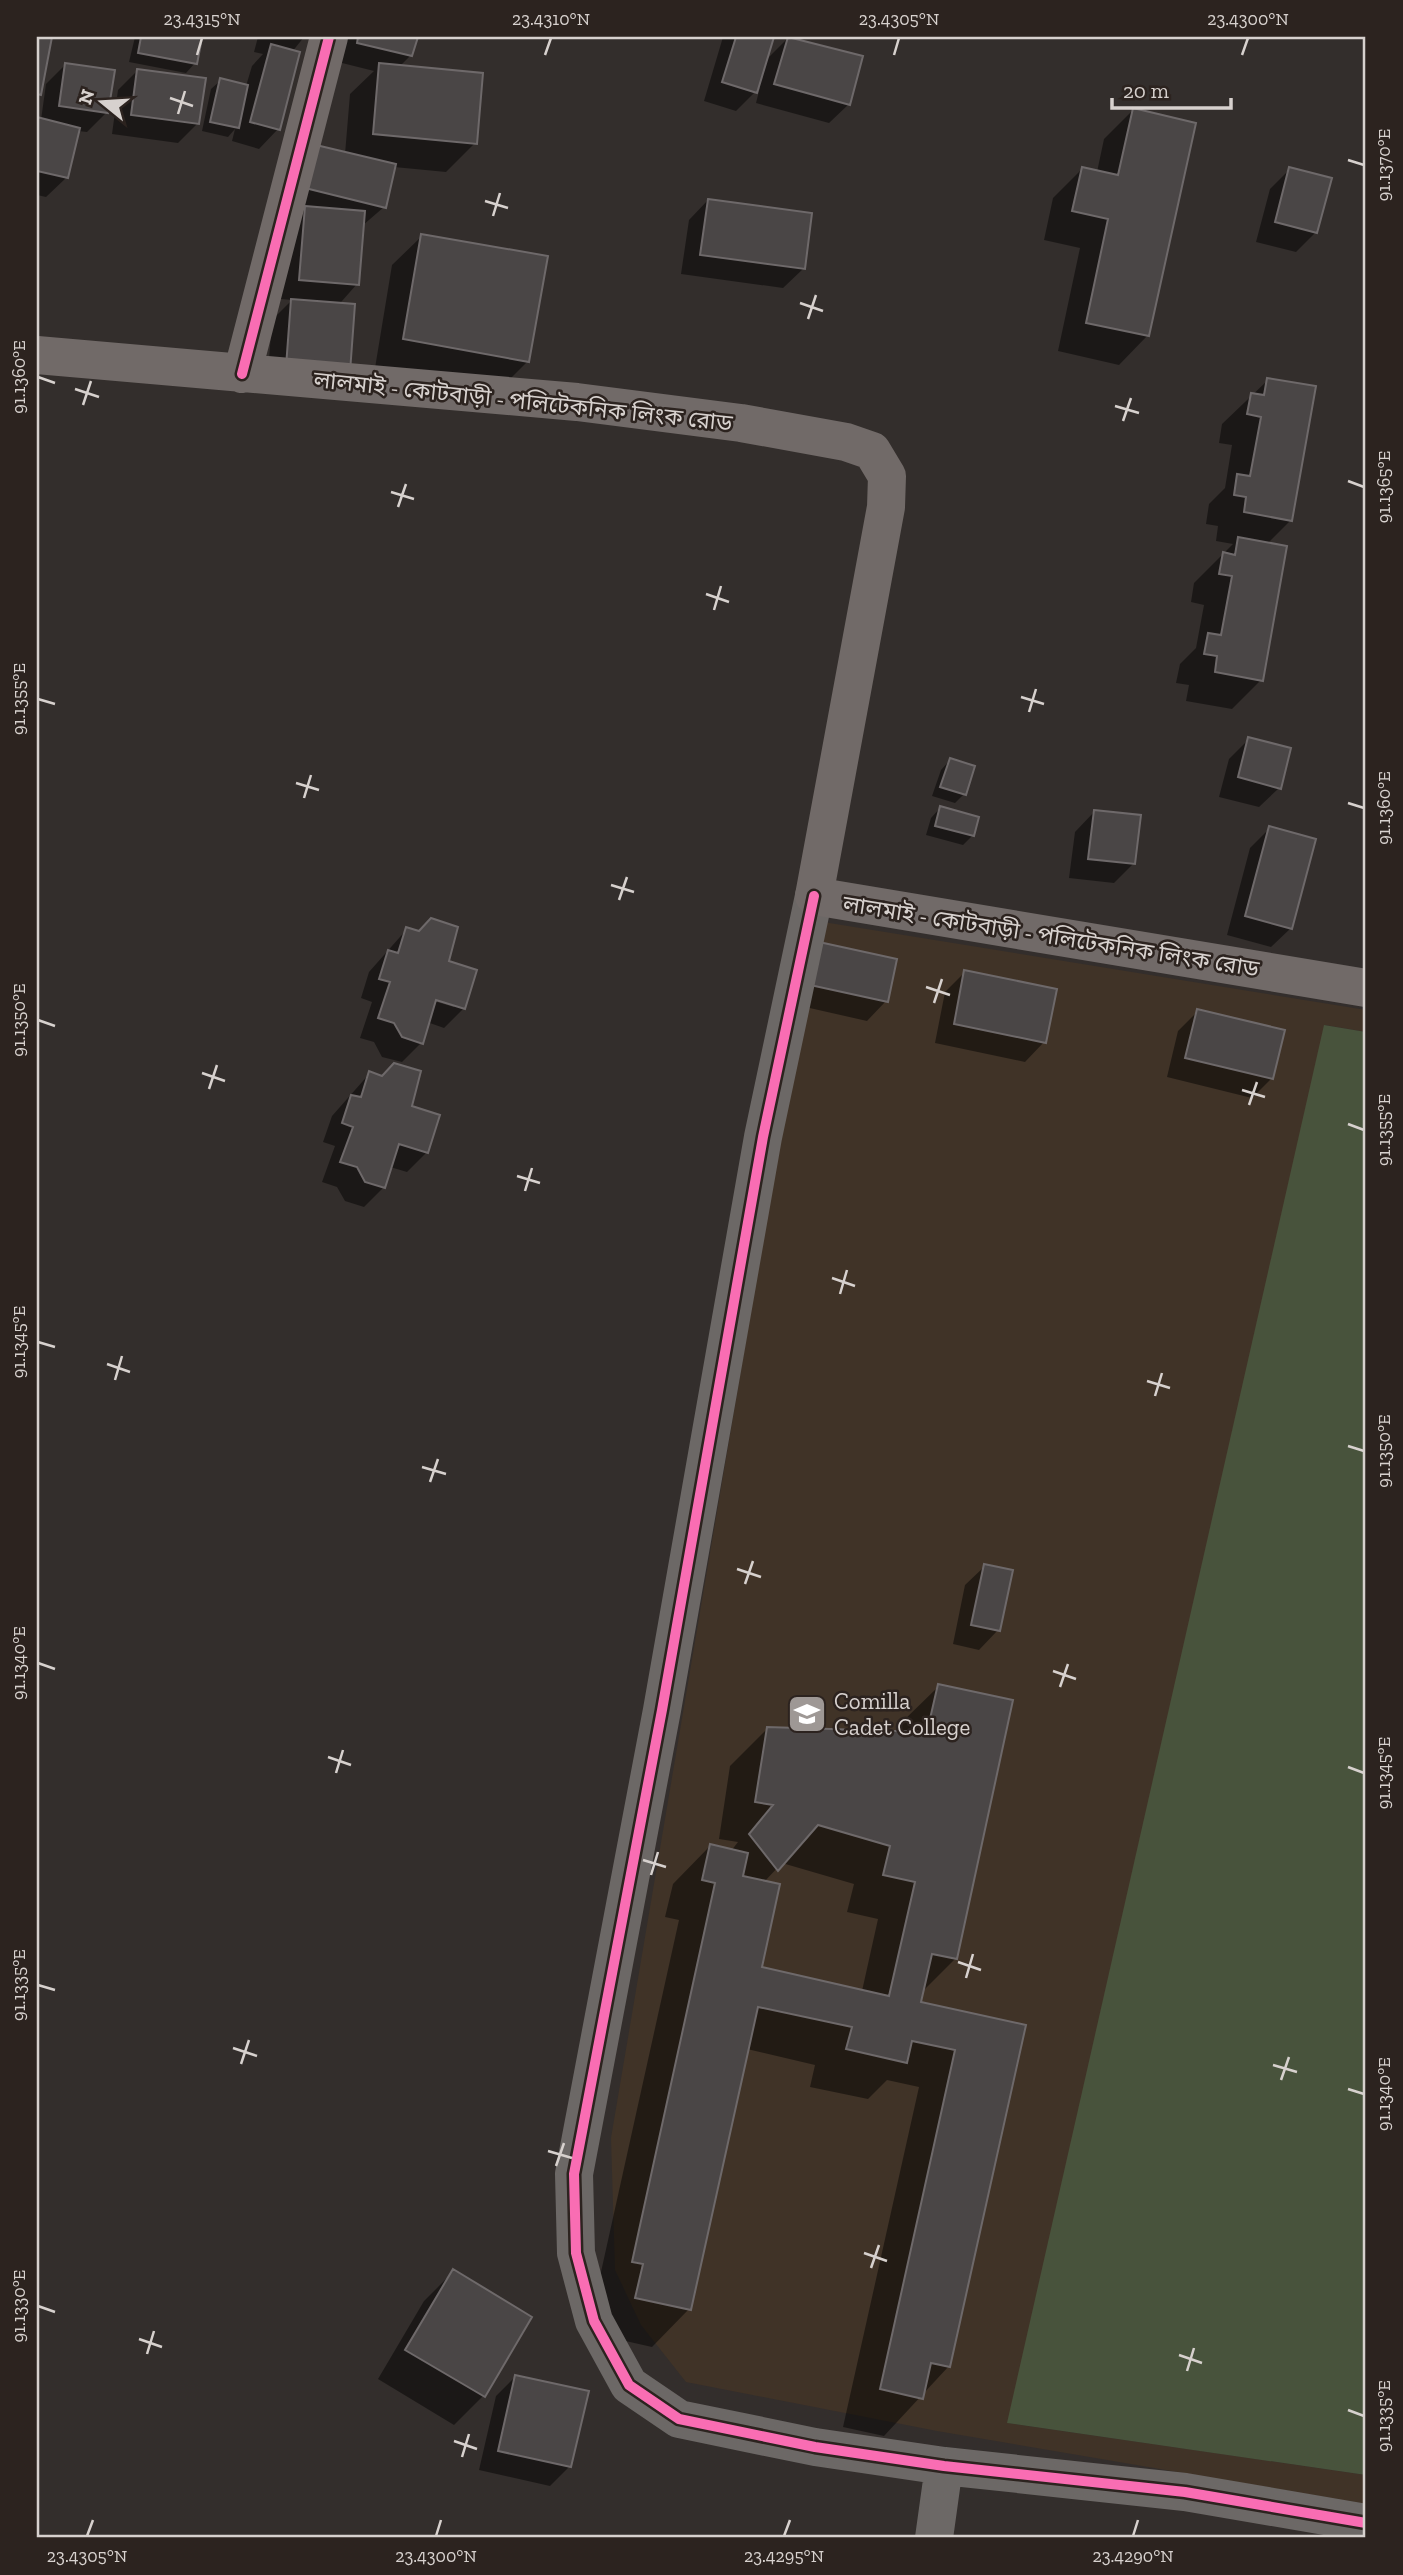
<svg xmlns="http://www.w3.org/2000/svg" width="1403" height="2575" font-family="'Zilla Slab','Noto Sans Bengali',serif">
<rect width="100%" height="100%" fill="#332e2c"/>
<path fill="#403327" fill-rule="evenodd" d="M817 921 1366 1010V1032L1325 1025 1008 2423 1366 2475V2504L937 2431 686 2382 641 2325 615 2270 611 2138ZM820 942 897 959 888 1002ZM984 1564 1013 1570 971 1625ZM938 1684 1013 1700 957 1959 932 1954 921 2002 1026 2025 950 2367 931 2363 923 2399 880 2389 955 2050 912 2041 907 2063 847 2050 852 2027 758 2007 636 2298 643 2264 632 2261 715 1883 702 1879 710 1844 748 1853 743 1876 780 1884 762 1967 889 1996 915 1882 890 1846 818 1825 777 1870 749 1834 773 1805 756 1801 767 1727 927 1732Z"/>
<path fill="#48533c" d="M1324 1025 1366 1032V2475L1007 2423Z"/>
<path fill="#0007" fill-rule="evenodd" d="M189 37 200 39 195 63 186 73 129 62 135 37Z
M258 37H304L292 52 278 129 259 149 232 141 235 129 228 137 202 131 211 89 221 80 246 86 252 66 263 54 254 52Z
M345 37H416L411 55 399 67 475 143 446 172 394 167 384 207 362 226 357 284 267 386 272 320 292 300 281 299 286 207 345 154 350 94 374 71 338 62Z
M723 37H772L765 61 788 38 849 104 829 123 756 103 760 87 736 111 704 101Z
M66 64 107 112 87 132 78 131 66 178 46 197 37 195V119L41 120 46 84Z
M138 70 198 123 178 143 112 134 118 90Z
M1133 110 1148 335 1119 365 1058 351 1080 248 1044 240 1053 198 1082 169 1097 172 1104 139Z
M1290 169 1316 232 1296 252 1256 242 1270 189Z
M708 200 803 269 783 288 681 274 689 220Z
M422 236 528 361 499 390 375 368 392 265Z
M1268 380 1291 520 1267 544 1261 680 1232 709 1186 701 1189 685 1176 683 1180 664 1196 648 1204 605 1191 602 1194 583 1233 544 1216 541 1218 526 1206 524 1209 504 1225 488 1232 445 1219 443 1222 424Z
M1249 739 1279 788 1259 807 1219 797 1229 759Z
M950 760 964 794 955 803 932 796 941 770Z
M940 808 973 835 963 845 926 835 931 818Z
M1094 812 1134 863 1114 883 1069 878 1075 832Z
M1270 828 1291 928 1271 947 1227 935 1250 848Z
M407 929 419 933 447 962 464 1008 444 1028 427 1022 421 1043 402 1062 382 1057 374 1042 360 1038 372 1002 361 998 369 972ZM428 995 454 1004V1007L427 999Z
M820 944 886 1001 867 1021 792 1004Z
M965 972 1044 1042 1025 1062 935 1043 945 992Z
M1198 1011 1272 1078 1252 1098 1167 1077 1178 1031Z
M370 1073 409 1107 427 1152 407 1172 390 1167 384 1187 364 1207 345 1201 337 1187 322 1182 335 1146 323 1142 332 1116Z
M985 1566 998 1630 979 1650 953 1644 965 1585Z
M939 1686 956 1958 921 1993 919 2003 1024 2026 949 2366 884 2436 843 2427 919 2087 887 2080 868 2099 810 2087 815 2065 747 2049 689 2309 652 2347 599 2335 595 2299 679 1920 665 1917 673 1884 710 1846 731 1851 738 1842 719 1839 730 1766 767 1729 899 1733 901 1723ZM782 1863 854 1884 847 1912 878 1919 862 1991 760 1969 764 1882Z
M453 2272 483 2396 454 2425 378 2379 424 2301Z
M516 2376 570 2466 550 2486 479 2470 496 2396Z"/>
<path fill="#4a4646" stroke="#6e696a" stroke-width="2" d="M37 37H52L41 95 37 94Z
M141 37 202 38 197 64 138 53Z
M358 37H418L412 56 357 43Z
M736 37H774L757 93 722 82Z
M788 37 863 56 850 105 774 84Z
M271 44 300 52 280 130 250 122Z
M65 63 115 70 108 113 59 106Z
M379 63 483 73 477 144 373 134Z
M137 69 206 78 199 124 131 115Z
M220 78 248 85 239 128 210 122Z
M1133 108 1196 123 1149 336 1086 323 1108 219 1072 211 1082 167 1118 175Z
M37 117 80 128 68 178 37 171Z
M316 145 396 164 386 208 305 188Z
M1289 167 1332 178 1317 233 1275 222Z
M708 199 812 213 805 269 700 255Z
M305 206 365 211 359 285 299 280Z
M421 234 548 256 529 362 403 339Z
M291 299 355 304 350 372 286 367Z
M1267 378 1316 386 1292 521 1244 512 1246 497 1234 495 1237 474 1250 476 1261 417 1247 414 1251 393 1264 395Z
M1238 537 1287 546 1263 681 1215 672 1217 656 1204 654 1208 633 1221 635 1232 576 1219 574 1223 552 1235 555Z
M1248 737 1291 748 1281 789 1238 777Z
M950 758 975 766 966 795 940 787Z
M940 806 979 817 974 836 935 826Z
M1094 810 1141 815 1135 864 1088 859Z
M1269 826 1316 839 1292 929 1245 916Z
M431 918 458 927 449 961 477 970 465 1009 436 1000 423 1044 402 1037 394 1023 378 1018 390 982 379 979 388 950 398 953 406 927 419 931Z
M819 942 897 959 888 1002 810 985Z
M964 970 1057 989 1046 1043 954 1024Z
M1197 1009 1285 1030 1273 1079 1185 1058Z
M394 1063 421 1071 412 1106 440 1115 428 1153 399 1144 385 1188 365 1182 357 1167 340 1162 353 1127 342 1123 351 1095 361 1097 369 1071 382 1076Z
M984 1564 1013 1570 1000 1631 971 1625Z
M938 1684 1013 1700 957 1959 932 1954 921 2002 1026 2025 950 2367 931 2363 923 2399 880 2389 955 2050 912 2041 907 2063 846 2049 852 2027 758 2007 691 2310 635 2298 643 2264 632 2262 715 1883 702 1880 710 1844 748 1853 743 1876 780 1884 762 1967 889 1996 915 1882 883 1875 890 1846 818 1825 778 1871 749 1834 773 1805 755 1802 767 1727 927 1732Z
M453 2269 532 2317 485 2397 405 2350Z
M515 2375 589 2391 571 2467 498 2451Z"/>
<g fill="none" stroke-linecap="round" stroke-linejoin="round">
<path stroke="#6c6866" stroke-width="38" d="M814 896 763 1137 662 1710 574 2174 576 2253 594 2321 629 2385 679 2419 815 2447 944 2466 1185 2492 1366 2523
M934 2538 944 2466"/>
<path stroke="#716a68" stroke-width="38" d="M37 355 577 402 741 423 846 442 872 451 887 476 886 507 814 896 1366 988
M242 374 329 37"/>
<g stroke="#2c231f" stroke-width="15">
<path id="cycleway" d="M242 374 329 37
M814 896 763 1137 662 1710 574 2174 576 2253 594 2321 629 2385 679 2419 815 2447 944 2466 1185 2492 1366 2523"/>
</g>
<use href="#cycleway" stroke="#f96db3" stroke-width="10"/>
</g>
<path fill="none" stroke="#d7d1ce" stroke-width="2.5" d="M197 55 202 38M545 55 551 38M894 55 899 38M1242 55 1248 38M170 98 193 106M178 114 185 91M1348 160 1364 165M485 201 508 208M493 216 500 193M800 303 823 311M808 319 816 295M38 377 55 383M75 389 99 397M83 405 91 381M1115 406 1139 413M1123 421 1131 398M1348 481 1364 487M391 492 414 499M398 507 406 484M706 594 729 602M714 610 721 586M1021 697 1044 704M38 699 55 704M1029 712 1036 689M296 783 319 790M304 798 311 775M1348 803 1364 808M611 885 634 892M619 900 627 877M926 987 950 995M934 1003 942 979M38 1020 55 1026M202 1073 225 1081M209 1089 217 1065M1242 1090 1265 1097M1249 1105 1257 1082M1348 1124 1364 1130M517 1176 540 1183M525 1191 532 1168M832 1278 855 1286M840 1294 847 1270M38 1342 55 1347M107 1364 130 1372M115 1380 122 1356M1147 1381 1170 1388M1155 1396 1162 1373M1348 1446 1364 1451M422 1467 446 1474M430 1482 438 1459M737 1569 761 1577M745 1584 753 1561M38 1663 55 1669M1053 1671 1076 1679M1060 1687 1068 1664M328 1757 351 1765M1348 1767 1364 1773M336 1773 343 1750M643 1860 666 1867M651 1875 658 1852M958 1962 981 1970M966 1978 973 1954M38 1985 55 1990M233 2048 257 2056M241 2064 249 2040M1273 2065 1297 2072M1281 2080 1289 2057M1348 2089 1364 2094M548 2151 572 2158M556 2166 564 2143M864 2253 887 2261M871 2268 879 2245M38 2306 55 2312M139 2339 162 2347M147 2354 154 2331M1179 2355 1202 2363M1187 2371 1194 2348M1348 2410 1364 2416M454 2441 477 2449M462 2457 469 2434M87 2536 93 2520M436 2536 441 2520M784 2536 790 2520M1133 2536 1138 2520"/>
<defs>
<g id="university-square" transform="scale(2.0125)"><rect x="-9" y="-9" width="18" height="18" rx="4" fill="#9e9895" stroke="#2c231f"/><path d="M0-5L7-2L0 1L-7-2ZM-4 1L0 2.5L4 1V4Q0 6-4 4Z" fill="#fff"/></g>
</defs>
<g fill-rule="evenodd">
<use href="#university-square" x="807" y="1714"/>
</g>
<g text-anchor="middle" stroke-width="5" stroke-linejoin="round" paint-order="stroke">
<g font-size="23" fill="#d7d1ce" stroke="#2c231f">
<text transform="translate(523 401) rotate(6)" y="8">লালমাই - কোটবাড়ী - পলিটেকনিক লিংক রোড</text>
<text transform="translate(1051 936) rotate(9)" y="8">লালমাই - কোটবাড়ী - পলিটেকনিক লিংক রোড</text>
</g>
<g font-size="23" fill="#d7d1ce" stroke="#2c231f" text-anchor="start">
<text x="834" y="1709">Comilla<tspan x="834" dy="26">Cadet College</tspan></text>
</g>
</g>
<rect width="1403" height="2575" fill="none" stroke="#2c231f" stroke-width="77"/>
<g transform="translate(102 102) rotate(288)" stroke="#2c231f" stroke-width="5" paint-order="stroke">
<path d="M0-5L12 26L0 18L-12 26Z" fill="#d7d1ce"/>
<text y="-10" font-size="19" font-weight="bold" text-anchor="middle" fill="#d7d1ce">N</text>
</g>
<path d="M1112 98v10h119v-10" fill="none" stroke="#d7d1ce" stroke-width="3.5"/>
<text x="1123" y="98" font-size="21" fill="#d7d1ce" stroke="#2c231f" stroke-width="5" paint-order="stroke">20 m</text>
<rect x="38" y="38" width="1326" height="2498" fill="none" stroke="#d7d1ce" stroke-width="2.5"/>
<g font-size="18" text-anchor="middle" fill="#d7d1ce">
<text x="202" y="25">23.4315°N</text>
<text x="551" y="25">23.4310°N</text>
<text x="899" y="25">23.4305°N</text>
<text x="1248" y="25">23.4300°N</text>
<text transform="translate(1384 165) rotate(-90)" y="6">91.1370°E</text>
<text transform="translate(19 377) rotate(-90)" y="6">91.1360°E</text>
<text transform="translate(1384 487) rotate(-90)" y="6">91.1365°E</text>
<text transform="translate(19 699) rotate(-90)" y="6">91.1355°E</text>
<text transform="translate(1384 808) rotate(-90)" y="6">91.1360°E</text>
<text transform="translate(19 1020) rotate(-90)" y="6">91.1350°E</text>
<text transform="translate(1384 1130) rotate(-90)" y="6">91.1355°E</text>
<text transform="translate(19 1342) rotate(-90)" y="6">91.1345°E</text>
<text transform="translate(1384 1451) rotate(-90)" y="6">91.1350°E</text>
<text transform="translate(19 1663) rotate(-90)" y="6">91.1340°E</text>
<text transform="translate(1384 1773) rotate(-90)" y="6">91.1345°E</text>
<text transform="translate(19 1985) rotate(-90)" y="6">91.1335°E</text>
<text transform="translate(1384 2094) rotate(-90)" y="6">91.1340°E</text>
<text transform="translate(19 2306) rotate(-90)" y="6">91.1330°E</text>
<text transform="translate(1384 2416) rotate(-90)" y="6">91.1335°E</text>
<text x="87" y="2562">23.4305°N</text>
<text x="436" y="2562">23.4300°N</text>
<text x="784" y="2562">23.4295°N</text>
<text x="1133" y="2562">23.4290°N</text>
</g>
</svg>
